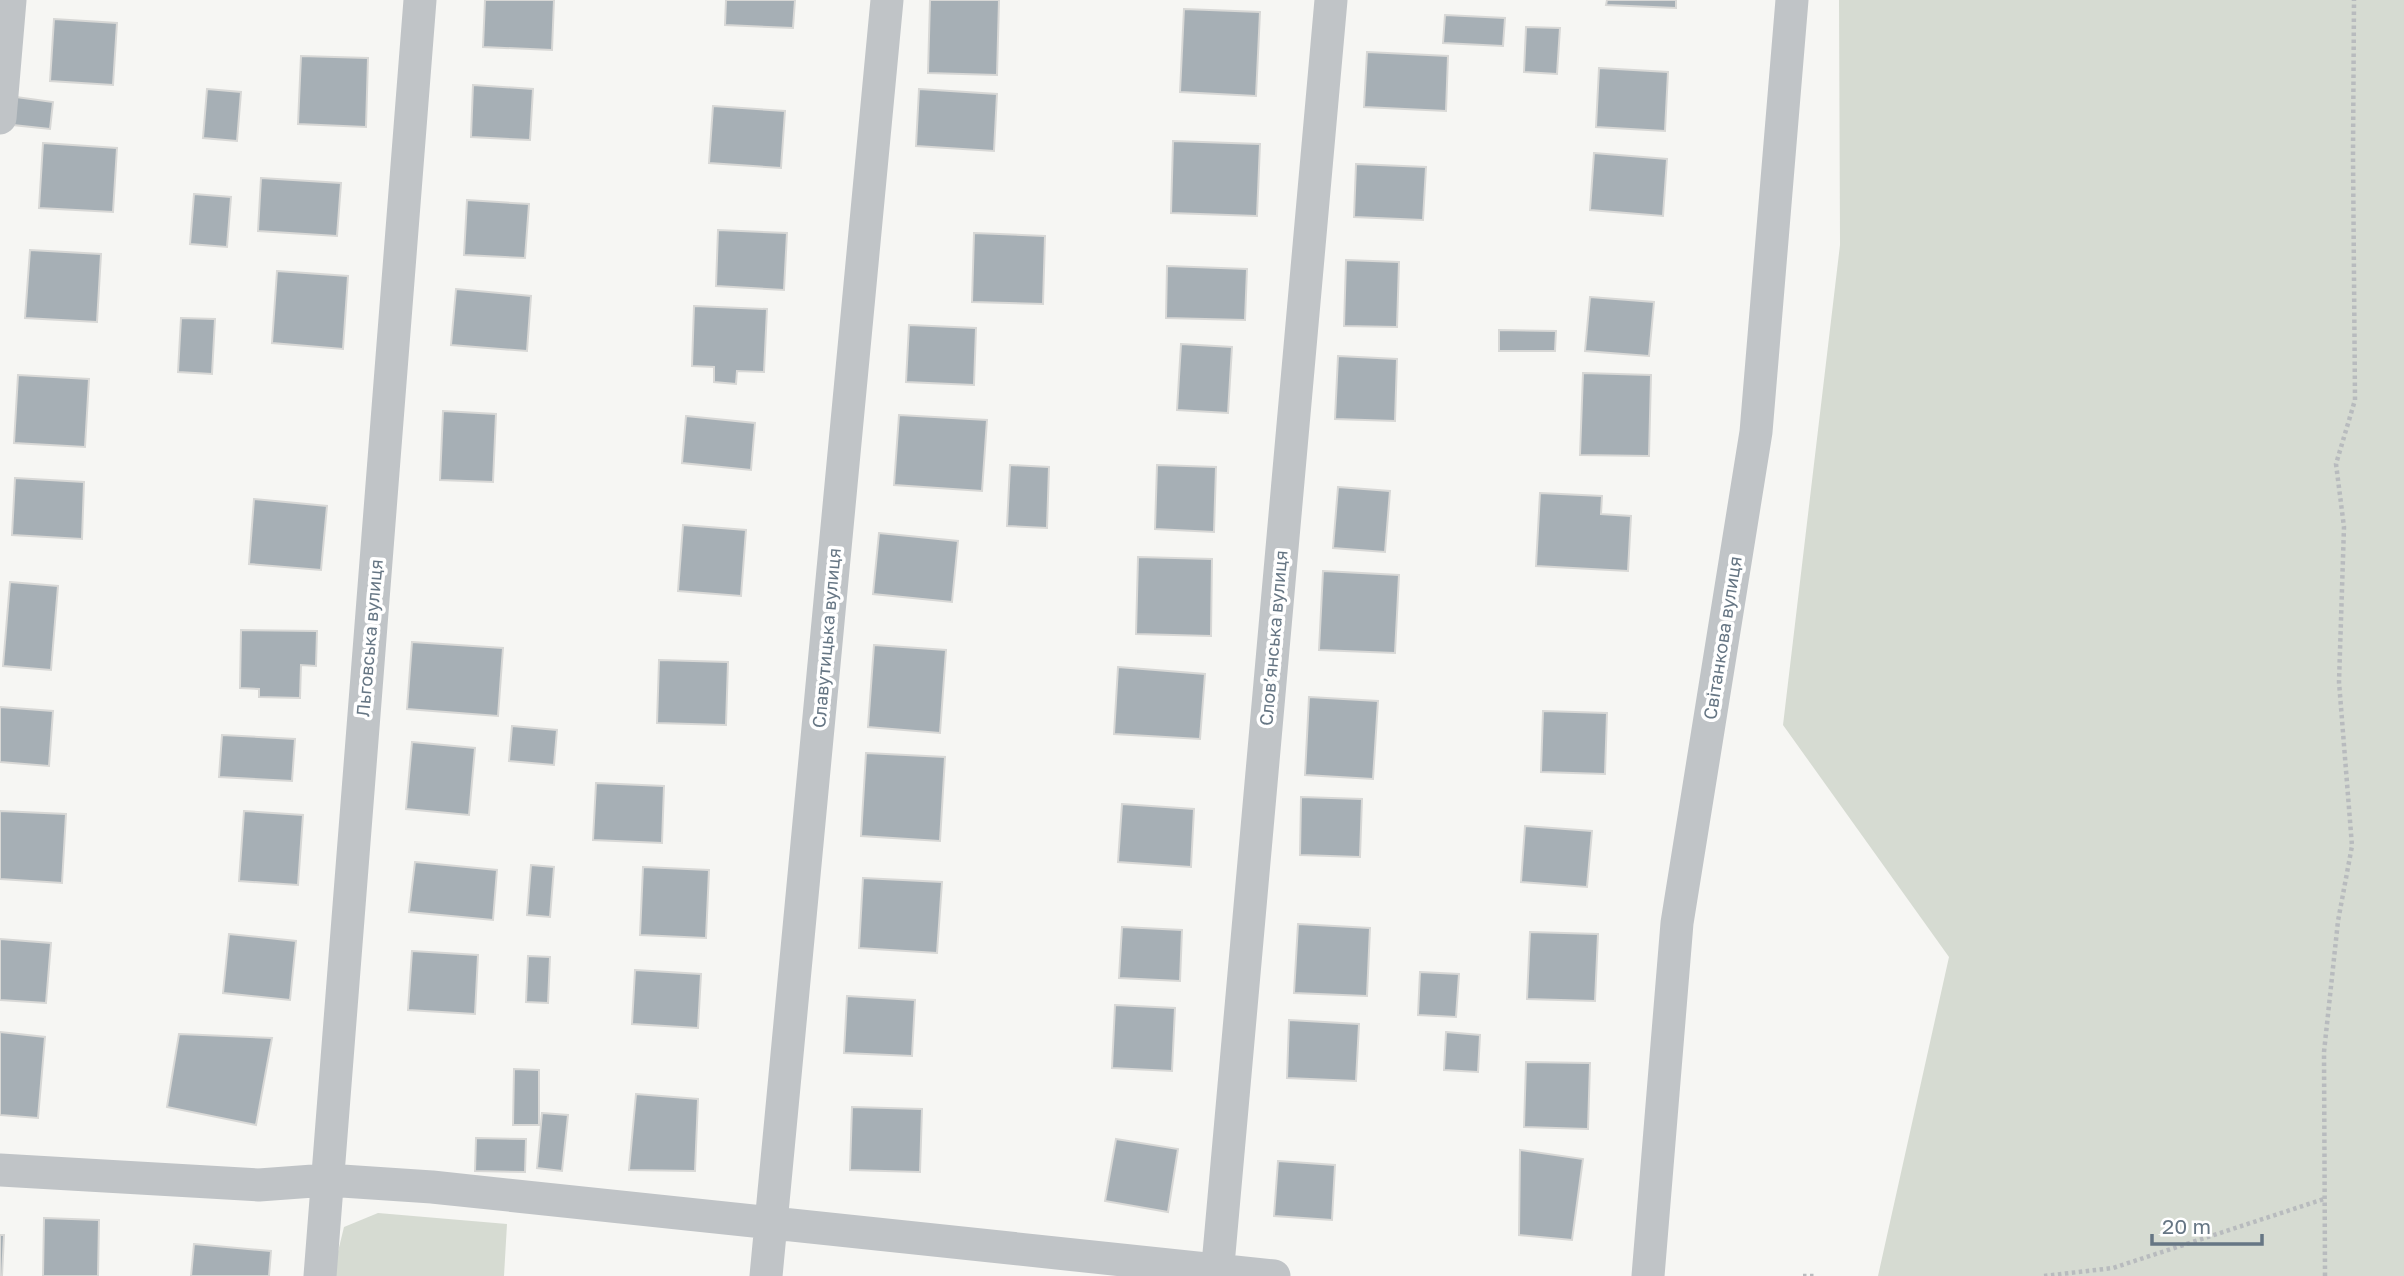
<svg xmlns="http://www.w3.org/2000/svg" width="2404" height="1276" font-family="'Golos Text',sans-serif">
<rect width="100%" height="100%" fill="#f6f6f3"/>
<path fill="#d6dbd2" d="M1839 0H2404V1276H1878L1949 957 1783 725 1840 245Z
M378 1213 507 1224 504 1276H332L344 1227Z"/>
<path fill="#a6afb5" stroke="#d8d8d6" stroke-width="2" d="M485 0H554L552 50 483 47Z
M726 0H795L793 28 725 25Z
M930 0H999L997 75 928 73Z
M1607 0H1676V8L1606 5Z
M1184 9 1260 12 1256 96 1180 92Z
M1445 15 1505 18 1503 46 1443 43Z
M54 19 117 23 113 85 50 81Z
M1526 27 1560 28 1557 74 1524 72Z
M1367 52 1448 56 1446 111 1364 107Z
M301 56 368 58 366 127 298 124Z
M1599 68 1668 72 1665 131 1596 127Z
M473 85 533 89 530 140 471 137Z
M207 89 241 92 237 141 203 138Z
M919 89 997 94 994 151 916 146Z
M16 97 53 102 50 129 13 125Z
M713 106 785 111 781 168 709 163Z
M1173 141 1260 144 1257 216 1171 213Z
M43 143 117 148 113 212 39 208Z
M1594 153 1667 159 1663 216 1590 210Z
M1356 164 1426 167 1423 220 1354 217Z
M261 178 341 183 337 236 258 231Z
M194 194 231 197 227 247 190 244Z
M467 200 529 204 525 258 464 255Z
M718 230 787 233 784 290 716 286Z
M974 233 1045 236 1043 304 972 302Z
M30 250 101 254 97 322 25 318Z
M1346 260 1399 262 1397 327 1344 326Z
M1167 266 1247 269 1245 320 1166 318Z
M277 271 348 276 343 349 272 343Z
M456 289 531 296 527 351 451 345Z
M1590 297 1654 302 1649 356 1585 351Z
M694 306 767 309 764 372 737 371 736 384 714 382V367L692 366Z
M181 318 215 319 212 374 178 372Z
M909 325 976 328 974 385 906 382Z
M1499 330 1556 331 1555 351H1499Z
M1181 344 1232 347 1228 413 1177 410Z
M1338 356 1397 359 1395 421 1335 419Z
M1583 373 1651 375 1649 456 1580 455Z
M18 375 89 379 85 447 14 443Z
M443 411 496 414 493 482 440 480Z
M899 415 987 420 982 491 894 485Z
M686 416 755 423 751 470 682 463Z
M1010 465 1049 467 1047 528 1007 526Z
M1157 465 1216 467 1214 532 1155 529Z
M15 478 84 482 82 539 12 535Z
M1338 487 1390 491 1385 552 1333 548Z
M1540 493 1602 496 1601 514 1631 516 1628 571 1536 566Z
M254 499 327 506 321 570 249 564Z
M683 525 746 530 741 596 678 591Z
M879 533 958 541 952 602 873 594Z
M1138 557 1212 559 1211 636 1136 634Z
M1323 571 1399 575 1395 653 1319 650Z
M10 582 58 586 51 670 3 666Z
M241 630 317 631 316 666 301 665 300 698 259 697V689L240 688Z
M412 642 503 648 498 716 407 709Z
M874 645 946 650 940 733 868 727Z
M659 660 728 662 726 725 657 723Z
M1118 667 1205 674 1200 739 1114 734Z
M1309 697 1378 701 1373 779 1305 775Z
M0 707 53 711 49 766 0 762Z
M1543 711 1607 713 1605 774 1541 772Z
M512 726 557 730 554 765 509 761Z
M222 735 295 739 292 781 219 777Z
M412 742 475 748 469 815 406 809Z
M866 753 945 757 940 841 861 836Z
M596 783 664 786 662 843 593 840Z
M1301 797 1362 799 1360 857 1300 855Z
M1122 804 1194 809 1191 867 1118 862Z
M0 811 66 814 62 883 0 879Z
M244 811 303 815 298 885 239 881Z
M1525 826 1592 831 1587 887 1521 882Z
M415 862 497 870 493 920 409 912Z
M531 865 554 867 550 917 527 915Z
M643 867 709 870 706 938 640 935Z
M863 878 942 882 937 953 859 948Z
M1298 924 1370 928 1367 996 1294 993Z
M1122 927 1182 930 1180 981 1119 978Z
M1530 932 1598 934 1595 1001 1527 999Z
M229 934 296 941 290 1000 223 993Z
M0 939 51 943 46 1003 0 1000Z
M412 951 478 955 475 1014 408 1010Z
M528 956 550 957 548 1003 526 1002Z
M635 970 701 974 698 1028 632 1024Z
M1420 972 1459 974 1456 1017 1418 1015Z
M847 996 915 1000 912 1056 844 1053Z
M1115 1005 1175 1008 1172 1071 1112 1068Z
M1289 1020 1359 1024 1356 1081 1287 1078Z
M0 1032 45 1037 38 1118 0 1115Z
M1446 1032 1480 1035 1478 1072 1444 1070Z
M179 1034 272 1038 256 1125 167 1107Z
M1526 1062 1590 1063 1588 1129 1524 1127Z
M514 1069 539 1070V1125H513Z
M636 1094 698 1099 695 1171 629 1170Z
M852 1107 922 1109 920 1172 850 1170Z
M542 1113 568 1115 562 1171 537 1168Z
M476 1138 526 1139 525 1172 475 1171Z
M1116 1139 1178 1149 1168 1212 1105 1201Z
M1520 1150 1583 1159 1572 1240 1519 1235Z
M1278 1161 1335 1165 1332 1220 1274 1216Z
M44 1218 99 1220 98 1276H43Z
M0 1235H4L2 1276H0Z
M194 1244 271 1251 269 1276H191Z"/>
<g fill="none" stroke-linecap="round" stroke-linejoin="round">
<path stroke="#b8bbbe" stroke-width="4.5" stroke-dasharray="3.5 3.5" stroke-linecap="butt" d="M1803 1276H1817
M2044 1276 2113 1268 2324 1199
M2325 1276 2324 1052 2338 921 2352 846 2339 682 2344 527 2336 464 2355 400 2353 155 2354 0"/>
<path stroke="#c0c4c7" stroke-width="33" d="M0 118 10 0
M0 1170 259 1185 327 1180 432 1187 1274 1276
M320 1276 420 0
M766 1276 887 0
M1217 1276 1331 0
M1648 1276 1677 923 1756 432 1792 0"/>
</g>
<g text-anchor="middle" stroke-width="7" stroke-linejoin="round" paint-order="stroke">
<g font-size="18" fill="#667684" stroke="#fff">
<text transform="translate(370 638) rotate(-85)" y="6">Льговська вулиця</text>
<text transform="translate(827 638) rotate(-85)" y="6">Славутицька вулиця</text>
<text transform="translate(1274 638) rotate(-85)" y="6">Словʼянська вулиця</text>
<text transform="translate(1723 638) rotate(-81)" y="6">Світанкова вулиця</text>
</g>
</g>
<path d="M2152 1234v10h110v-10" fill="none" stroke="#667684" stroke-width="3.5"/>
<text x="2162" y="1234" font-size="21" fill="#667684" stroke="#ffffff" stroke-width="5" paint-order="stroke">20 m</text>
</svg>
